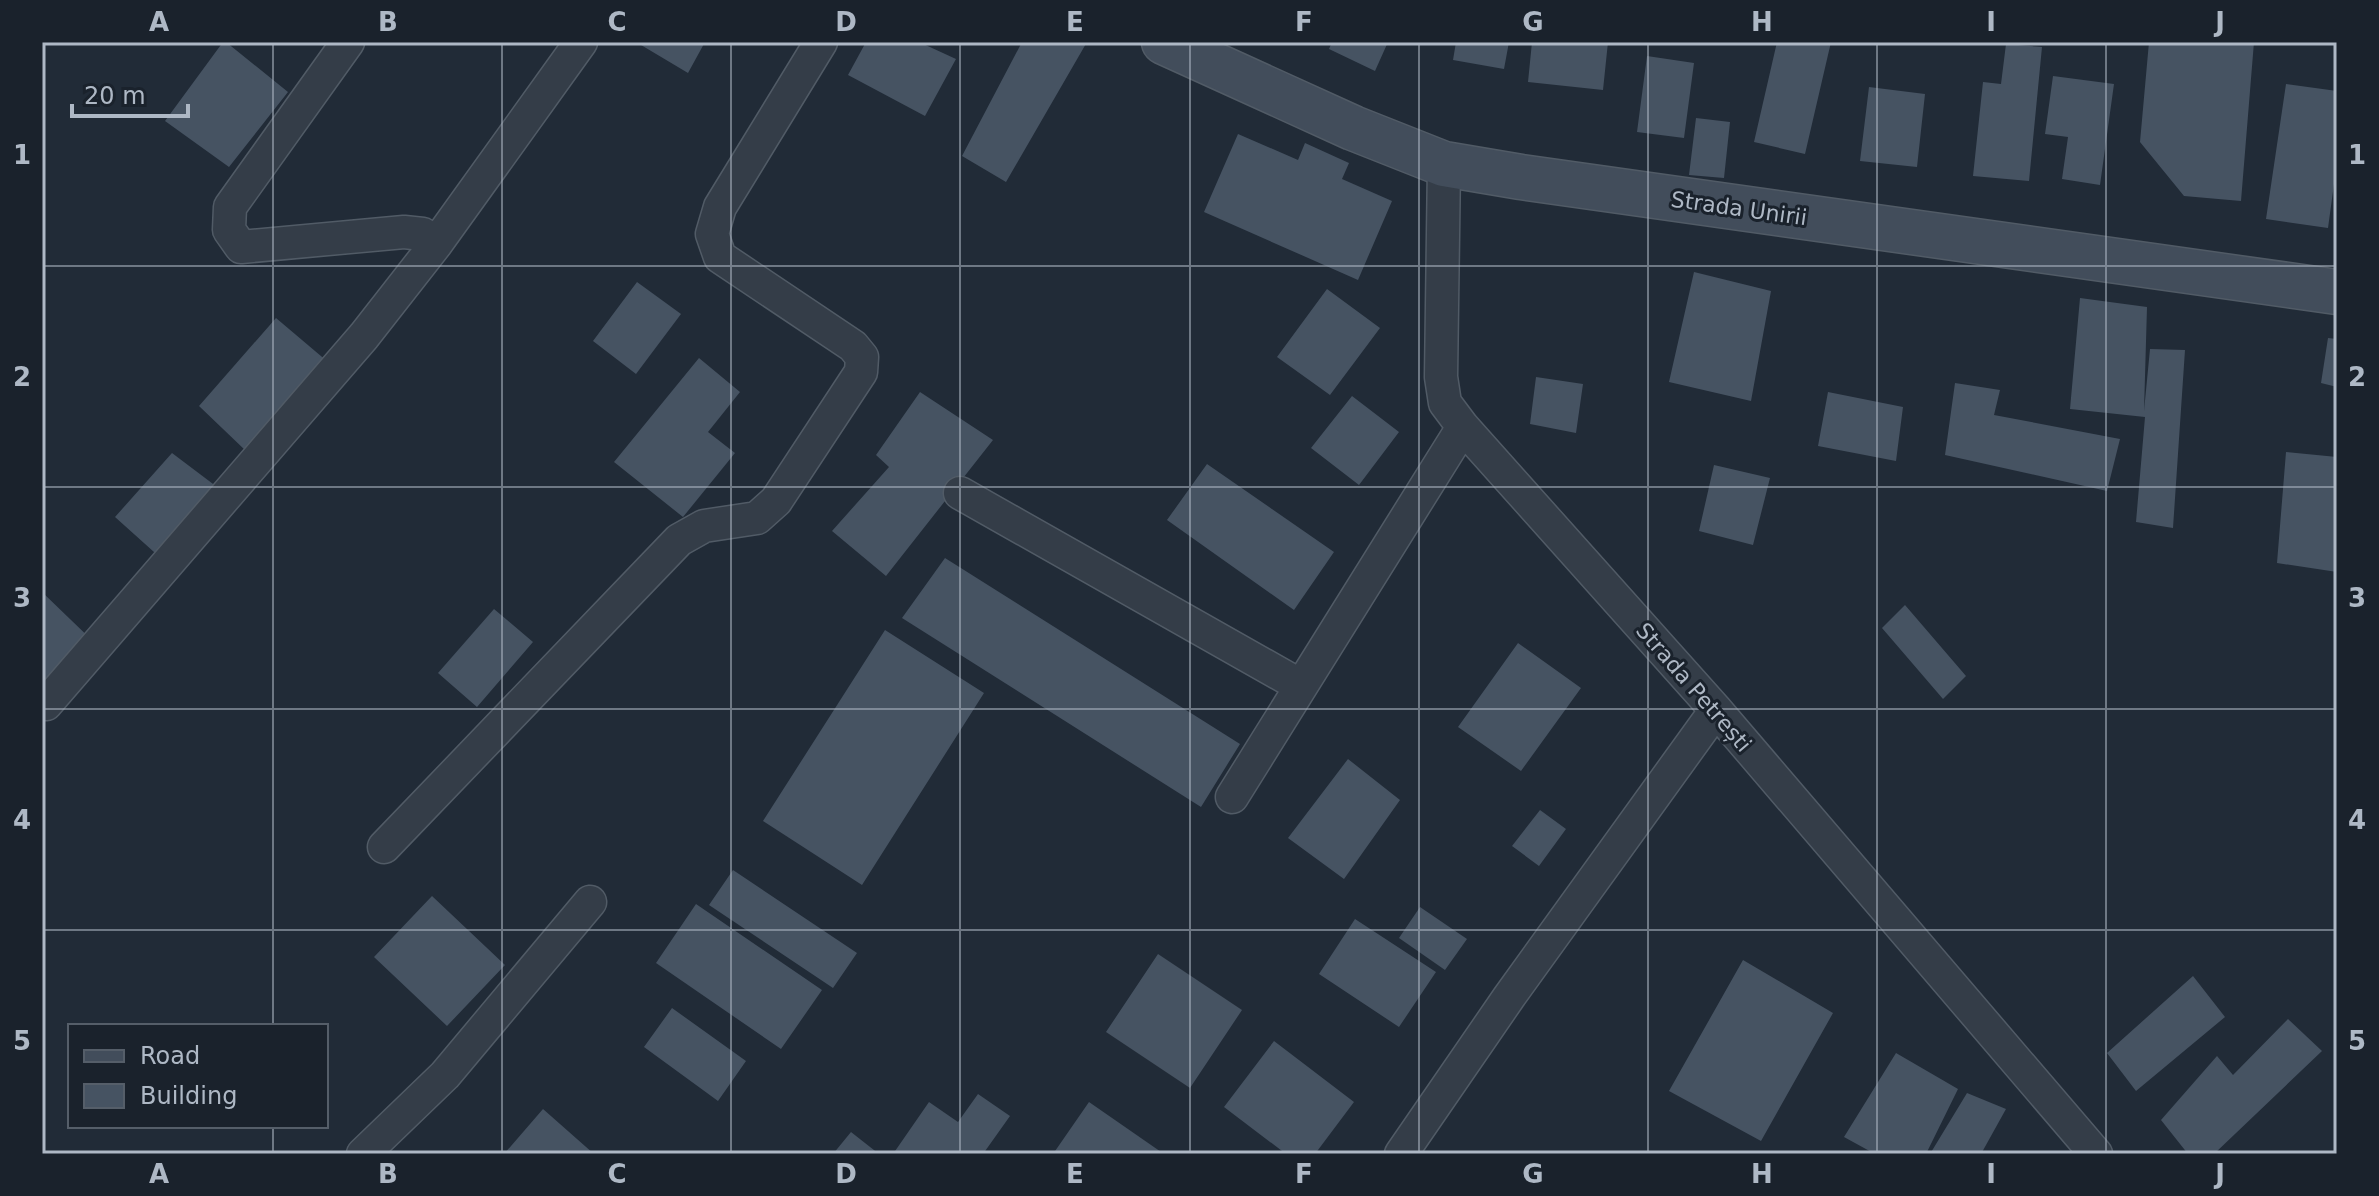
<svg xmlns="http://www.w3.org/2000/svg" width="2379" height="1196" font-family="'DejaVu Sans',sans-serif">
<rect width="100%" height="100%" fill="#212b37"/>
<path fill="#465362" d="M223 42H226L288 92 229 167 165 121Z
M636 42H705L688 73Z
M866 42H919L956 59 925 116 848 75Z
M1022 42H1087L1006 182 962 156Z
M1332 42H1388L1375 71 1329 49Z
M1456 42H1509L1504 69 1453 60Z
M1532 42H1608L1603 90 1528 82Z
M1777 42H1831L1805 154 1754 142Z
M2149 42H2254L2241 201 2184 196 2140 142Z
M2006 44 2042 47 2029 181 1973 176 1983 82 2001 84Z
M1647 56 1694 63 1684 138 1637 132Z
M2053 76 2114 84 2100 185 2062 179 2068 137 2045 134Z
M2286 84 2337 91V162L2328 228 2266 219Z
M1869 87 1925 94 1917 167 1860 161Z
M1696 118 1730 122 1724 178 1689 175Z
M1238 134 1298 160 1305 143 1349 163 1342 179 1392 201 1358 280 1204 212Z
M1694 272 1771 291 1751 401 1669 382Z
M637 282 681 314 636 374 593 341Z
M1327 289 1380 328 1330 395 1277 357Z
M2080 298 2147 307 2144 411 2150 349 2185 350 2173 528 2136 522 2145 417 2070 409Z
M276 318 328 362 246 451 199 406Z
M2328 338 2337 339V387L2321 383Z
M699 358 740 392 708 432 735 453 683 517 614 462Z
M1536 377 1583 384 1576 433 1530 424Z
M1955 383 2000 390 1994 415 2120 439 2107 491 1945 455Z
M920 392 993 440 886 576 832 531 889 467 876 455Z
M1828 392 1903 407 1896 461 1818 446Z
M1352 396 1399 432 1359 485 1311 448Z
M2286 452 2337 457V572L2277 563Z
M172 453 225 493 164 561 115 517Z
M1207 464 1334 552 1294 610 1167 520Z
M1714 465 1770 478 1753 545 1699 531Z
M945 558 1240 744 1201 807 902 618Z
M42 592 99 647 42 701Z
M1905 605 1966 676 1943 699 1882 628Z
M494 609 533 642 477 707 438 673Z
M885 630 984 693 862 885 763 821Z
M1518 643 1581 688 1521 771 1458 727Z
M1348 759 1400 800 1344 879 1288 838Z
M1540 810 1566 829 1539 866 1512 846Z
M733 870 857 953 833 988 709 905Z
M432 896 505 965 447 1026 374 957Z
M696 904 822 990 781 1049 656 963Z
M1420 907 1467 939 1445 970 1399 938Z
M1355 919 1436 972 1399 1027 1319 974Z
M1158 954 1242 1010 1190 1088 1106 1032Z
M1743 960 1833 1013 1761 1141 1669 1091Z
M2193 976 2225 1017 2136 1091 2107 1053Z
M672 1008 746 1061 718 1101 644 1047Z
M2288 1019 2322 1051 2214 1154H2188L2161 1120 2217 1056 2233 1075Z
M1274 1041 1354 1102 1315 1154H1286L1224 1107Z
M1896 1053 1958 1089 1926 1154H1875L1844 1137Z
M1967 1093 2006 1109 1981 1154H1930Z
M978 1094 1010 1116 983 1154H893L929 1102 958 1122Z
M1089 1102 1164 1154H1053Z
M543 1109 594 1154H504Z
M851 1132 879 1154H833Z"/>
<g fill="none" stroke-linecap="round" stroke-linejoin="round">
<g stroke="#515b66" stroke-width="35">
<path id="minor" d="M348 42 230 207 229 230 241 247 404 232 423 234 436 244
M1444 164 1441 377 1445 403 1463 427 1716 710 2096 1154
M960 493 1301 686
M46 704 364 336 436 244 581 42
M1232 797 1463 427
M384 847 679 540 704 526 757 518 776 501 861 372 862 357 853 346 720 257 712 234 720 207 821 42
M363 1154 445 1075 590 902
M1401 1154 1509 997 1716 710"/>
</g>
<g stroke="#515b66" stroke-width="47">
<path id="secondary" d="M1164 42 1353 128 1444 164 1521 177 2337 292"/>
</g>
<use href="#minor" stroke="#343d48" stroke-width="32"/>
<use href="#secondary" stroke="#424d5b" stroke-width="44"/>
</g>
<path fill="none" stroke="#aeb8c5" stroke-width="2" stroke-opacity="0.55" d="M273 42V1026M502 42V1154M731 42V1154M960 42V1154M1190 42V1154M1419 42V1154M1648 42V1154M1877 42V1154M2106 42V1154M42 266H2337M42 487H2337M42 709H2337M42 930H2337M273 1126V1154"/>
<g text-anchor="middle" stroke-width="6" stroke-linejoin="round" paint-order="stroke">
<g font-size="22" fill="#aeb8c5" stroke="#1a222c">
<text transform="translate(1739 208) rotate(8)" y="8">Strada Unirii</text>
<text transform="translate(1694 687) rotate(49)" y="8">Strada Petrești</text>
</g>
</g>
<rect width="2379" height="1196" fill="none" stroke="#1a222c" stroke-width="88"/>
<rect x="68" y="1024" width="260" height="104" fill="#1a222c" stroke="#555e69" stroke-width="2"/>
<rect x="84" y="1050" width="40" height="12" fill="#424d5b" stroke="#555e69" stroke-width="2"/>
<text x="140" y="1064" font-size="24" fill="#aeb8c5">Road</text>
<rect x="84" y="1084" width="40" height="24" fill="#465362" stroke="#555e69" stroke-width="2"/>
<text x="140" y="1104" font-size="24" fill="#aeb8c5">Building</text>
<path d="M72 104v12h116v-12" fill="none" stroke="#aeb8c5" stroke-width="4"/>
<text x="84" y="104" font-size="24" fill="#aeb8c5" stroke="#1a222c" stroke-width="6" paint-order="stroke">20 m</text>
<rect x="44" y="44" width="2291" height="1108" fill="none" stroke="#aeb8c5" stroke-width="3"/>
<g font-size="26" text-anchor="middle" font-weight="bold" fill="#aeb8c5">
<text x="159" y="31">A</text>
<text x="388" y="31">B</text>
<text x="617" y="31">C</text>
<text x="846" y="31">D</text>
<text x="1075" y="31">E</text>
<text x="1304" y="31">F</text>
<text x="1533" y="31">G</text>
<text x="1762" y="31">H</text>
<text x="1991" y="31">I</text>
<text x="2220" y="31">J</text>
<text x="22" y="164">1</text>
<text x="2357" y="164">1</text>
<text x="22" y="386">2</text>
<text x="2357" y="386">2</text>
<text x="22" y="607">3</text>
<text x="2357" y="607">3</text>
<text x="22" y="829">4</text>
<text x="2357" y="829">4</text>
<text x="22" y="1050">5</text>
<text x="2357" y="1050">5</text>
<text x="159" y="1183">A</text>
<text x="388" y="1183">B</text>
<text x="617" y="1183">C</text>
<text x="846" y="1183">D</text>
<text x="1075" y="1183">E</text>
<text x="1304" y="1183">F</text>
<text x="1533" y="1183">G</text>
<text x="1762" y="1183">H</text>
<text x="1991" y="1183">I</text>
<text x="2220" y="1183">J</text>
</g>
</svg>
